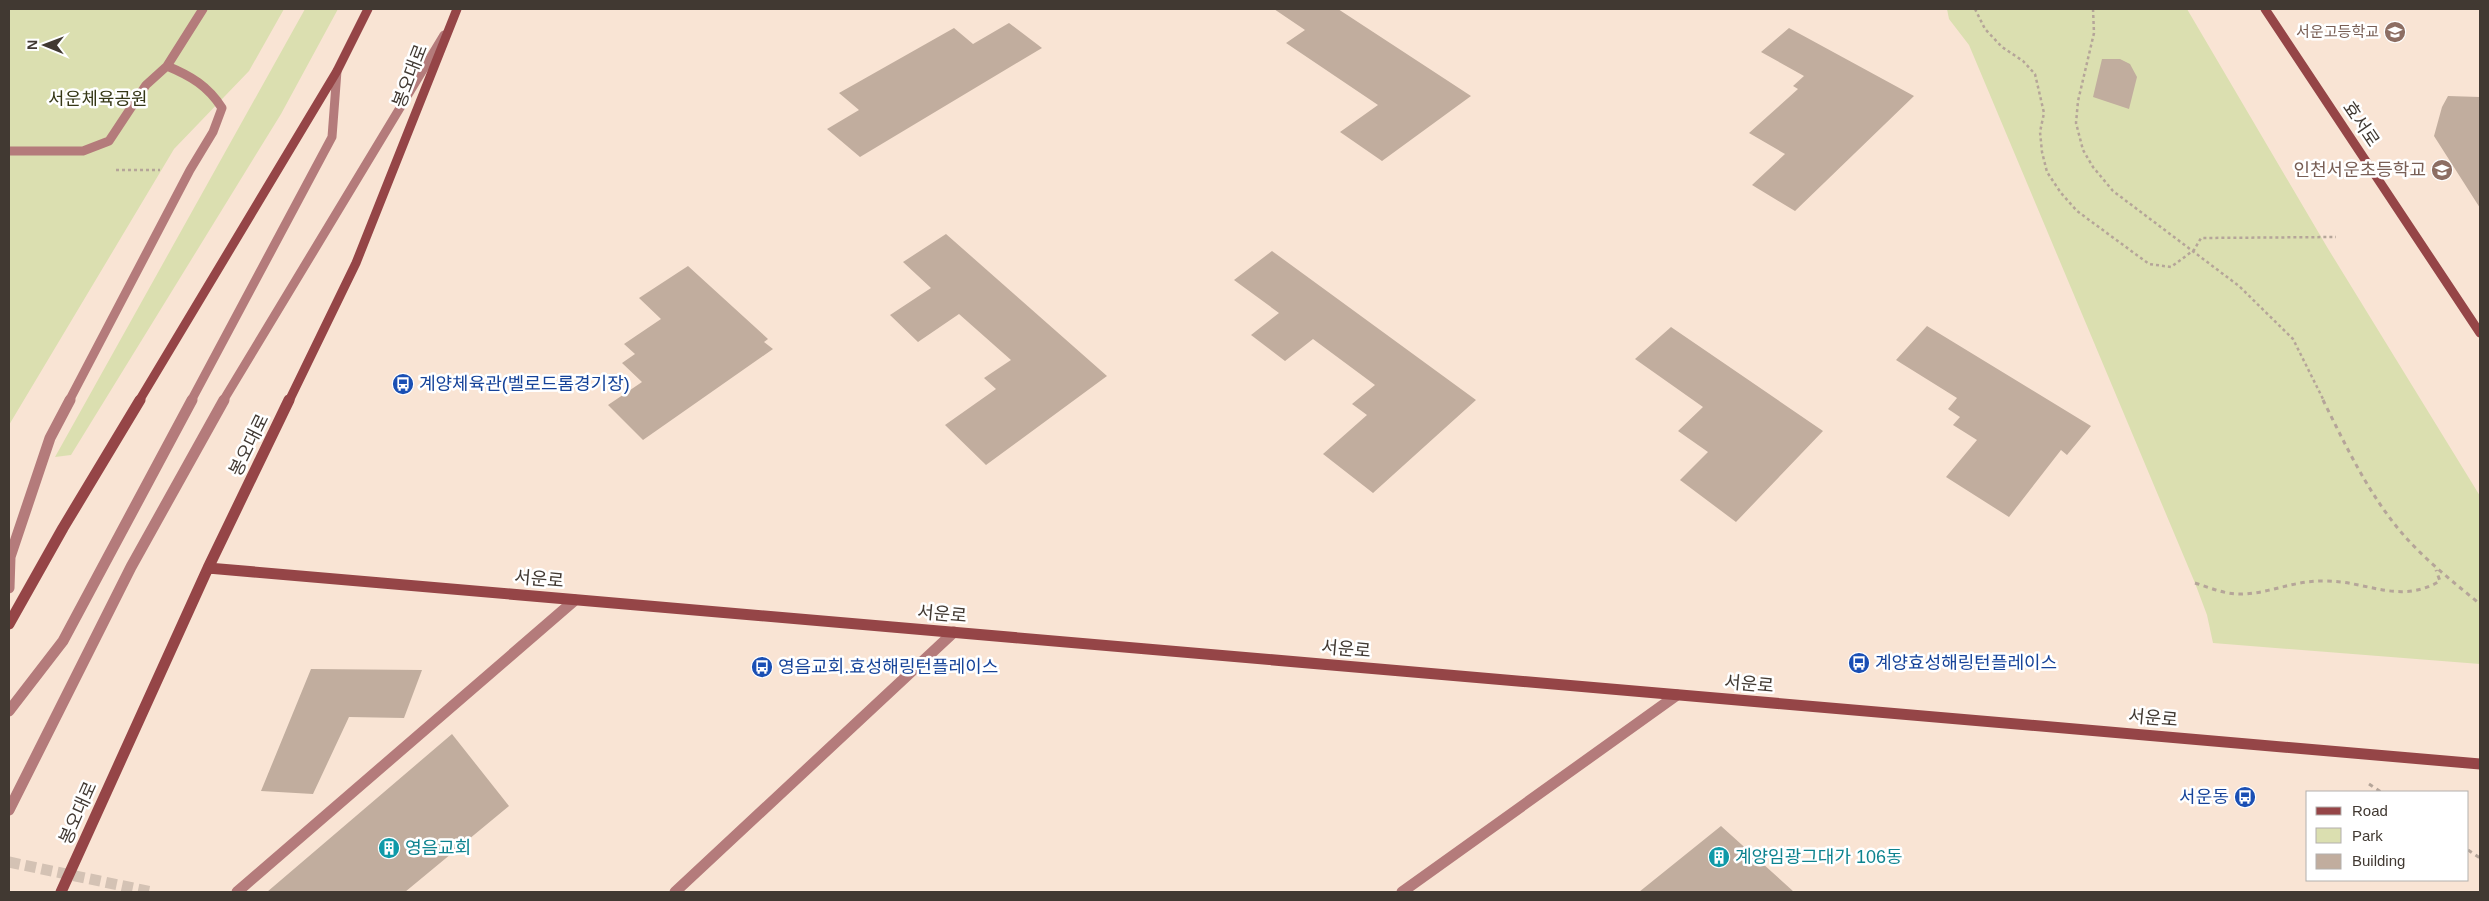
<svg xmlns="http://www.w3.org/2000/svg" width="2489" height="901" font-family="Helvetica,'Noto Sans KR',sans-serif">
<rect width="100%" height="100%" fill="#f9e4d4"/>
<path fill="#dbdfb0" d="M9 9H284L249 71 174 149 9 425Z
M305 9H338L281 114 71 455 55 457Z
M1947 9H2187L2327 247 2480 496V664L2213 643 2207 615 2195 583 1969 45 1949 19Z"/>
<path fill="#c1ad9e" d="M1274 9H1338L1471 96 1382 161 1340 132 1378 105 1286 43 1305 30Z
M1009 23 1042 48 860 157 827 129 859 110 839 93 954 28 973 44Z
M1789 28 1914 96 1795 211 1752 185 1785 154 1749 133 1798 89 1793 86 1804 76 1761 52Z
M2102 59H2120L2130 64 2137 77 2129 109 2093 97Z
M2448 96 2480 97V208L2434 136 2442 107Z
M946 234 1107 376 986 465 945 425 996 389 984 378 1011 360 959 314 918 342 890 315 931 288 903 262Z
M1272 251 1476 400 1373 493 1323 454 1367 415 1352 404 1375 385 1313 339 1285 361 1251 335 1279 313 1234 280Z
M688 266 768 339 764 342 773 349 643 440 608 405 642 382 622 363 635 354 624 344 661 319 639 298Z
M1927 326 2091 426 2067 455 2061 450 2009 517 1946 477 1977 440 1953 425 1960 417 1948 409 1957 398 1896 360Z
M1671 327 1823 431 1736 522 1680 480 1708 452 1678 431 1703 407 1635 359Z
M311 669 422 670 404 718 349 717 313 794 261 791Z
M452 734 509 806 405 892H267Z
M1721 826 1794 892H1639Z"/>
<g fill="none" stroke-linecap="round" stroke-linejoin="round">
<path stroke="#d4c2b4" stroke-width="11" stroke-dasharray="11 5.5" stroke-linecap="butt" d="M9 862 152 892"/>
<path stroke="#b5a599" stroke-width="2.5" stroke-dasharray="3 3" stroke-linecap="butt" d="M1975 9 1985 29 2002 47 2023 61 2035 74 2044 113 2040 132 2042 152 2047 172 2061 193 2077 211 2149 264 2171 267 2194 250 2201 238 2336 237
M2093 9 2094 33 2078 101 2076 123 2083 150 2093 167 2113 191 2239 286 2293 339 2324 401
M116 170H160"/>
<path stroke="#b5a599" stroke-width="3" stroke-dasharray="4.5 4.5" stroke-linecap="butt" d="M2323 400C2346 446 2368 493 2401 532 2424 559 2452 581 2480 604
M2195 583C2211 588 2226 595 2243 594 2271 593 2295 580 2325 581 2368 581 2399 605 2440 581L2436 570
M2369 784 2381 792
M2468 850 2480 858"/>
<path stroke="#b47b7b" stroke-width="9" d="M9 151H83L109 141 146 85 167 66
M69 401 190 170 213 132 222 108C208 86 191 76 167 66L203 9
M191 401 332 137 337 71
M223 401 444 35"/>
<path stroke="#b47b7b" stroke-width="11" d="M9 588 10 557 50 438 70 400
M9 711 63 641 192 400
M9 810 131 567 224 400"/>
<path stroke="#b47b7b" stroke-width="11" d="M237 892 575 600
M675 892 954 632
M1402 892 1677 695"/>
<path stroke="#954547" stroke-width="9" d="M2265 9 2480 333
M139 401 337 71 368 9
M289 401 356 263 457 9"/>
<path stroke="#954547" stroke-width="11" d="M208 568 2480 764
M9 624 63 528 140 400
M61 892 208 568 289 400"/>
</g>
<defs>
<g id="school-disc" transform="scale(1.125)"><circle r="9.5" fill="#8d6e63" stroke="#fff"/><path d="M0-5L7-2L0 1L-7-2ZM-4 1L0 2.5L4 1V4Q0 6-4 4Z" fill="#fff"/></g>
<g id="bus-disc" transform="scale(1.125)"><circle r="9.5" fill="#1a4fb4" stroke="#fff"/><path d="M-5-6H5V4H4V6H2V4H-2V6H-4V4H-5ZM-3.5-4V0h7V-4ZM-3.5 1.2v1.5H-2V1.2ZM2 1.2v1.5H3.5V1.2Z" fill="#fff"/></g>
<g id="building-disc" transform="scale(1.125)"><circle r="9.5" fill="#0f9aa8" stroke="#fff"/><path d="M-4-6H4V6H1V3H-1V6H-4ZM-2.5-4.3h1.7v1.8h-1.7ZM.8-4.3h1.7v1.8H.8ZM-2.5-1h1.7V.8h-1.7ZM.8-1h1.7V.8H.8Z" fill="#fff"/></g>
</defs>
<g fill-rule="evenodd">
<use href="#school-disc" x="2395" y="32"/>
<use href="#school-disc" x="2442" y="170"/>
<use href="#bus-disc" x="403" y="384"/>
<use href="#bus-disc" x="1859" y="663"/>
<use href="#bus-disc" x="762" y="667"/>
<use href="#bus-disc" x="2245" y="797"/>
<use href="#building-disc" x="389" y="848"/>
<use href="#building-disc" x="1719" y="857"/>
</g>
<g text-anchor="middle" stroke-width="5" stroke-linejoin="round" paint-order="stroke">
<g font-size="15" fill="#785e54" stroke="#fff" text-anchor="end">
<text x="2379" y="37">서운고등학교</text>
</g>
<g font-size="18" fill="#413932" stroke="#fff">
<text transform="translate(410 76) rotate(-69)" y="6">봉오대로</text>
<text transform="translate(2361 124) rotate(56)" y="6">효서로</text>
<text transform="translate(249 445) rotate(-64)" y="6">봉오대로</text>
<text transform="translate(539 579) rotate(5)" y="6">서운로</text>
<text transform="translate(942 614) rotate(5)" y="6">서운로</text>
<text transform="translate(1346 649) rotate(5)" y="6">서운로</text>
<text transform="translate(1749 684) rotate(5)" y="6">서운로</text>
<text transform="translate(2153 718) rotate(5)" y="6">서운로</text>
<text transform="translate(78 813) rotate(-66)" y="6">봉오대로</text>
</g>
<g font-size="18" fill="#353716" stroke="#fff">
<text x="98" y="105">서운체육공원</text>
</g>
<g font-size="18" fill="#785e54" stroke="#fff" text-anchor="end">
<text x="2426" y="176">인천서운초등학교</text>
</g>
<g font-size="18" fill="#164399" stroke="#fff" text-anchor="start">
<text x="419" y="390">계양체육관(벨로드롬경기장)</text>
<text x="1875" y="669">계양효성해링턴플레이스</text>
<text x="778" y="673">영음교회.효성해링턴플레이스</text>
<text x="2229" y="803" text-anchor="end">서운동</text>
</g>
<g font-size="18" fill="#0d838f" stroke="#fff" text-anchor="start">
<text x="405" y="854">영음교회</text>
<text x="1735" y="863">계양임광그대가 106동</text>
</g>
</g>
<rect width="2489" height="901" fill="none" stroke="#413932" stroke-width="20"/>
<rect x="2306" y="791" width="162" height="90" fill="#ffffff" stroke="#b3b0ad"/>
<rect x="2316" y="807" width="25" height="8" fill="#954547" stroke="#b3b0ad"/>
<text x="2352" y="816" font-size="15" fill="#413932">Road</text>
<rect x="2316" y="828" width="25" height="15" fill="#dbdfb0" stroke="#b3b0ad"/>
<text x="2352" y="841" font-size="15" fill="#413932">Park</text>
<rect x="2316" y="854" width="25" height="15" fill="#c1ad9e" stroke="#b3b0ad"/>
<text x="2352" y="866" font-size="15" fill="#413932">Building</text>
<g transform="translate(45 45) rotate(271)" stroke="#ffffff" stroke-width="4" paint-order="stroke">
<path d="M0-4L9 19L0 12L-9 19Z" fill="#413932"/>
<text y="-8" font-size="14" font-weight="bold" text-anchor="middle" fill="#413932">N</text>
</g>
</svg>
